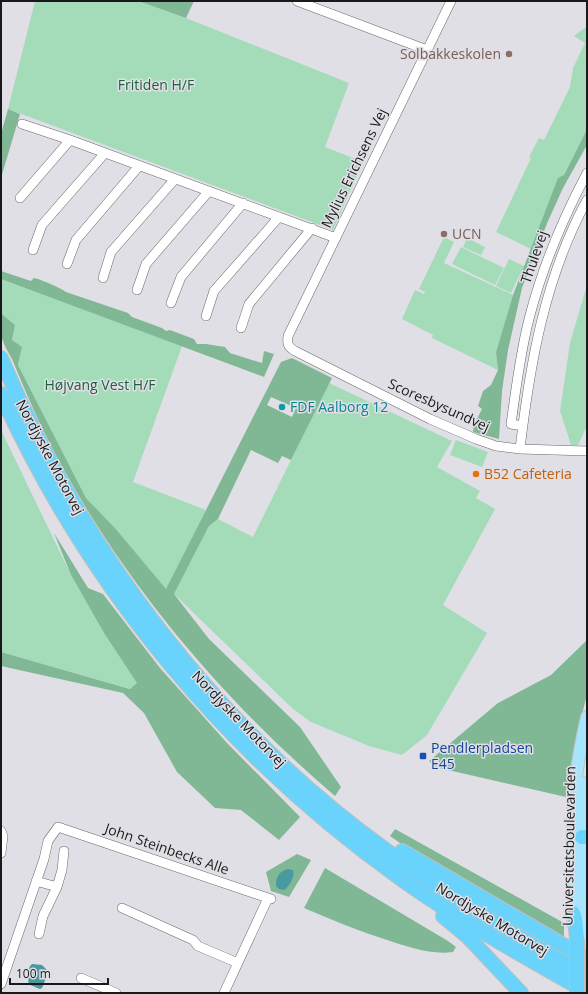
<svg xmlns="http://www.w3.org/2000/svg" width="588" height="994" font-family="'Open Sans',sans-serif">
<rect width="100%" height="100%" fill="#e0dfe6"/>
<path fill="#a4dcba" d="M35 1H138L186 18 349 83 325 147 363 162 333 230 8 109Z
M587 26V129L563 176 531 249 496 232 531 158 529 157 539 138 544 140 570 87 573 68 585 43 574 36Z
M444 237 454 242 444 263 513 295 496 352 498 370 432 338 433 335 402 319 415 290 424 294 425 292 419 289Z
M467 238 485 247 481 255 463 247Z
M461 247 504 268 495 285 452 264Z
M509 259 524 266 511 293 496 286Z
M1 279 182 346 133 482 206 510 166 590 115 528 86 498 18 365 22 348 12 340 15 325 2 314Z
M587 285V426L578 445H571L560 411 570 343Z
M329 383 452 441 437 467 480 491 476 498 495 509 443 605 487 633 427 735 402 755 369 746 311 722 293 709 174 594 209 526 218 519 253 537Z
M1 430 71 575 104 633 138 683 131 689 1 652Z
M456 440 488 452 482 467 450 455Z"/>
<path fill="#80b896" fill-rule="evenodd" d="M138 1H194L186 18Z
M8 109 20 114 1 178V134Z
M587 129V145L563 188 548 221 522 288 508 350 502 391 499 439 473 432 474 425 482 409 478 406 483 391 491 385 498 370 496 352 513 295 558 178 564 175Z
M1 271 31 281 34 278C40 279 61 288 66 292L128 313 132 317 162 328 166 331 170 330 194 339 197 344H206L225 347 230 353 262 363 264 351 274 354 264 377 1 279Z
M1 297 2 299V314L15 325 12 340 22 347 18 365 86 498 115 528 166 589 281 362 292 358 332 378 291 460 282 456 278 463 251 450 218 519 209 526 174 594 209 639 300 727 341 787 335 796C216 694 113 571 43 430 32 407 22 383 12 359 8 352 2 342 1 334 0 322 1 309 1 297ZM271 397 296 408 292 417 267 405Z
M54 533 88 588 103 594 160 668 227 743 300 817 279 840 241 810 215 808 177 772 144 713 123 693 1 666V652L130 689 137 683 104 633 71 575Z
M587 640V695L579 726 566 797 435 767 429 761 498 703 551 675Z
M395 829 564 923V941L410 850 390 836Z
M297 854 311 860 289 897 271 891 266 872Z
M325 868 448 941 456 947 453 952C431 955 408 947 387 940 359 931 332 920 304 908Z"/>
<path fill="#4a98a0" d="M288 869 293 870C295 877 290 886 284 890L279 889 276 886C276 877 279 871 288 869Z
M32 964 42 965 46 969 48 973 42 988 40 989C26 983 28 986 29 973 29 968 29 967 32 964Z"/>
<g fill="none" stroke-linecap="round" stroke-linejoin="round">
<g stroke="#68676d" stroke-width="10">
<path id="minor" d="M297 1 427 50
M451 1 288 336C287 344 288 347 295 351L430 419 476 439 496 446 520 449 587 451
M22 124 70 140 336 238
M20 198 70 140
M33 250 42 225 105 153
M67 264 76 240 139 166
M103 278 111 252 175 179
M137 290 146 264 209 191
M171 303 181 277 243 203
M206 316 214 291 279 217
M241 328 249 304 312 228
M523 426 511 424C516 389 520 354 529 319 542 268 562 220 587 173
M520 449C530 363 545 277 587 200
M1 831 3 836 1 853
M36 881 57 887
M122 908 184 936 193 940 198 946 238 963
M39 934 43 916 57 887 62 870 64 851
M81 978 116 993
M1 984 44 859 48 841 58 827 271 899
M224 993 268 898"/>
</g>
<g stroke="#bfbfbf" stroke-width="14">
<path id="major" d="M573 923C574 886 572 849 573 812 574 780 580 748 587 717
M583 941V783"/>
</g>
<g stroke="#bfbfbf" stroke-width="16">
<path id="highway" d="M1 358C83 552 215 727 387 851 450 898 519 937 587 976
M1 394C90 590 229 757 404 881 462 922 525 957 587 992
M582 837H587
M402 851 587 959
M573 913 575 919 577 939
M443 916 467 936 521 993"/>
</g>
<use href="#minor" stroke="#fff" stroke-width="9"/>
<use href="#major" stroke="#a6e5fd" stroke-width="12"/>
<use href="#highway" stroke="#6ad3fc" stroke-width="14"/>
<g stroke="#bfbfbf" stroke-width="16" stroke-linecap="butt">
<path id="highway-bridge" d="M577 939V993"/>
</g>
<use href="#highway-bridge" stroke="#6ad3fc" stroke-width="14"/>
</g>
<g fill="#8d6e63" stroke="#e0dfe6" stroke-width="1.5">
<circle cx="509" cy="54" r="4"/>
<circle cx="444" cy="234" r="4"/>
</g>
<circle fill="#0f9aa8" stroke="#e0dfe6" stroke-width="1.5" cx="282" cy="407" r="4"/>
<circle fill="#e8710a" stroke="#e0dfe6" stroke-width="1.5" cx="476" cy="474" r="4"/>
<rect fill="#1a4fb4" stroke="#e0dfe6" stroke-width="1.5" x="419" y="752" width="8" height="8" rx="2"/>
<g text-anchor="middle" stroke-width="3" stroke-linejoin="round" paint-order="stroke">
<g font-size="14" fill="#785e54" stroke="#e0dfe6" text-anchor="end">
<text x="501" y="59">Solbakkeskolen</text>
<text x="452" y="239" text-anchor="start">UCN</text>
</g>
<g font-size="14" fill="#1f603f" stroke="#e0dfe6">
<text x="156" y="90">Fritiden H/F</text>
<text x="100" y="390">Højvang Vest H/F</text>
</g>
<g font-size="14" fill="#19191b" stroke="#e0dfe6">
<text transform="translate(354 168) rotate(-64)" y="5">Mylius Erichsens Vej</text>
<text transform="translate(534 257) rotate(-71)" y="5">Thulevej</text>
<text transform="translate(439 405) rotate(24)" y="5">Scoresbysundvej</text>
<text transform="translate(50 457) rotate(62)" y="5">Nordjyske Motorvej</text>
<text transform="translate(239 719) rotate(46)" y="5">Nordjyske Motorvej</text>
<text transform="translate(569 846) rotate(-89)" y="5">Universitetsboulevarden</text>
<text transform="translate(167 849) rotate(19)" y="5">John Steinbecks Alle</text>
<text transform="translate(492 919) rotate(31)" y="5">Nordjyske Motorvej</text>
</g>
<g font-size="14" fill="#0d838f" stroke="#e0dfe6" text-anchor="start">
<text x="290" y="412">FDF Aalborg 12</text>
</g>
<g font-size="14" fill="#c56008" stroke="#e0dfe6" text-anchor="start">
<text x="484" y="479">B52 Cafeteria</text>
</g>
<g font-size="14" fill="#164399" stroke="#e0dfe6" text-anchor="start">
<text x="431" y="753">Pendlerpladsen<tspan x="431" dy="16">E45</tspan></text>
</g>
</g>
<rect width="588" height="994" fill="none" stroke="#19191b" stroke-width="4"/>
<path d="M10 978v6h98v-6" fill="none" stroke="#19191b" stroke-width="2"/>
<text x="16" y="978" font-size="12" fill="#19191b" stroke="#e0dfe6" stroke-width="3" paint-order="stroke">100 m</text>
</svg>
